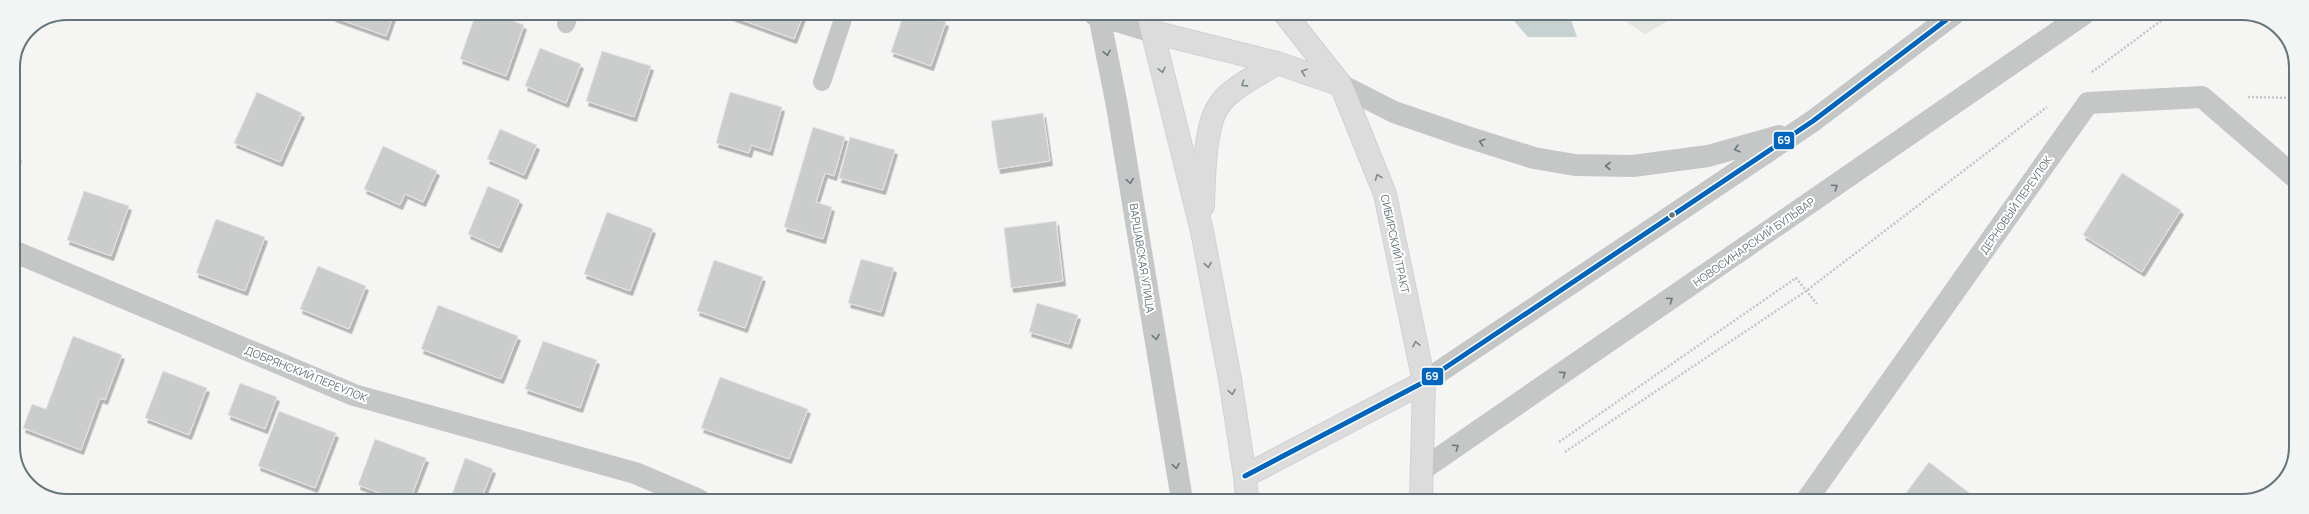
<svg xmlns="http://www.w3.org/2000/svg" width="2309" height="514" font-family="Manrope,sans-serif">
<defs>
<filter id="shadow"><feDropShadow dx="2.5" dy="4.5" stdDeviation="0" flood-color="#0004"/></filter>
</defs>
<rect width="100%" height="100%" fill="#f5f5f4"/>
<path fill="#e4e6e1" d="M1614 14H1680L1645 34Z"/>
<path fill="#c7d1d2" d="M1508 14H1569L1577 37H1528Z"/>
<path fill="#cbcdcd" stroke="#e4e4e4" filter="url(#shadow)" d="M334 13H394L386 36 333 17Z
M476 13H493L524 25 506 76 460 59Z
M729 13H804L794 39 728 15Z
M904 13H921L946 22 931 66 891 52Z
M540 48 581 64 566 103 525 86Z
M602 51 651 66 634 117 586 101Z
M257 92 302 113 280 162 234 143Z
M730 92 782 107 770 151 751 145 749 153 716 143Z
M1043 113 1050 161 998 169 991 121Z
M813 127 845 137 834 176 825 173 816 202 832 207 823 239 784 227Z
M500 129 537 145 524 175 487 159Z
M850 137 895 150 883 190 839 178Z
M383 146 437 171 423 202 405 194 400 205 364 189Z
M13 154 19 156 13 173Z
M2122 173 2181 210 2142 272 2083 235Z
M488 186 520 200 499 248 468 234Z
M84 191 129 206 111 256 67 240Z
M607 212 653 229 630 291 584 274Z
M216 219 265 237 245 291 196 273Z
M1056 221 1063 281 1011 288 1004 228Z
M861 259 894 268 881 312 848 303Z
M714 260 763 277 745 328 697 311Z
M318 266 366 286 349 329 300 309Z
M1037 303 1078 315 1069 344 1029 332Z
M438 305 518 336 501 379 421 349Z
M73 336 122 355 105 400 100 398 81 450 23 428 32 404 46 409Z
M543 341 597 360 580 408 525 389Z
M163 371 207 388 189 435 145 418Z
M720 377 808 409 789 459 701 428Z
M240 383 277 397 265 429 228 415Z
M279 411 336 433 315 488 258 466Z
M375 439 426 458 410 500H398L358 485Z
M465 458 493 469 481 500H450Z
M1929 462 1980 501H1900Z"/>
<g fill="none" stroke-linecap="round" stroke-linejoin="round">
<g stroke="#d0d2d2" stroke-width="24">
<path id="secondary" d="M1148 14 1202 231 1230 379 1245 476 1247 500
M1285 14 1341 85 1385 194 1424 382 1421 501
M1153 32 1277 63 1341 85
M1203 206C1204 180 1204 124 1220 104 1233 86 1259 75 1277 63
M1245 476 1424 382"/>
</g>
<path stroke="#c3c5c5" stroke-width="2.5" stroke-dasharray="2 2" stroke-linecap="butt" d="M2092 72 2170 14
M2248 97 2296 98
M1559 442 1796 278 1817 304
M1565 452 1806 291 2047 107"/>
<path stroke="#c5c7c7" stroke-width="18" d="M566 24 570 13
M822 82 845 13"/>
<path stroke="#c5c7c7" stroke-width="22" d="M1094 14 1153 32
M1099 15 1117 106 1182 500
M13 251 354 395 635 473 699 500
M1806 501 2088 103 2202 97 2296 178"/>
<path stroke="#c5c7c7" stroke-width="22" d="M1341 85 1394 112 1464 136 1534 158 1575 165 1633 166 1708 156 1779 136
M1424 382 1813 121 1954 14
M1423 469 2084 14"/>
<use href="#secondary" stroke="#dcdcdd" stroke-width="22"/>
<g stroke="#fff" stroke-width="8">
<path id="bus-1" d="M1245 476 1424 382 1813 121 1954 14"/>
</g>
<use href="#bus-1" stroke="#0065bd" stroke-width="5"/>
</g>
<defs><path id="oneway-chevron" d="M-2-3.5L2.5 0L-2 3.5" fill="none" stroke-width="1.6" stroke-linecap="round" stroke-linejoin="round"/></defs>
<g stroke="#68797f">
<use href="#oneway-chevron" transform="translate(1107 53) rotate(79)"/>
<use href="#oneway-chevron" transform="translate(1482 142) rotate(-162)"/>
<use href="#oneway-chevron" transform="translate(1737 149) rotate(163)"/>
<use href="#oneway-chevron" transform="translate(1608 166) rotate(180)"/>
<use href="#oneway-chevron" transform="translate(1130 181) rotate(81)"/>
<use href="#oneway-chevron" transform="translate(1835 187) rotate(-34)"/>
<use href="#oneway-chevron" transform="translate(1670 300) rotate(-34)"/>
<use href="#oneway-chevron" transform="translate(1156 337) rotate(81)"/>
<use href="#oneway-chevron" transform="translate(1563 374) rotate(-34)"/>
<use href="#oneway-chevron" transform="translate(1456 447) rotate(-34)"/>
<use href="#oneway-chevron" transform="translate(1176 466) rotate(81)"/>
</g>
<g stroke="#7b8a8f">
<use href="#oneway-chevron" transform="translate(1162 70) rotate(76)"/>
<use href="#oneway-chevron" transform="translate(1304 72) rotate(-161)"/>
<use href="#oneway-chevron" transform="translate(1244 84) rotate(147)"/>
<use href="#oneway-chevron" transform="translate(1378 177) rotate(-112)"/>
<use href="#oneway-chevron" transform="translate(1208 265) rotate(80)"/>
<use href="#oneway-chevron" transform="translate(1416 344) rotate(-102)"/>
<use href="#oneway-chevron" transform="translate(1232 392) rotate(81)"/>
</g>
<circle fill="#63757b" stroke="#fff" stroke-width="1.5" cx="1672" cy="215" r="3.5"/>
<g text-anchor="middle" stroke-width="4" stroke-linejoin="round" paint-order="stroke">
<g font-size="11" fill="#63757b" stroke="#fff">
<text transform="translate(2016 205) rotate(-55)" y="4">ДЕРНОВЫЙ ПЕРЕУЛОК</text>
<text transform="translate(1754 242) rotate(-35)" y="4">НОВОСИНАРСКИЙ БУЛЬВАР</text>
<text transform="translate(1395 244) rotate(78)" y="4">СИБИРСКИЙ ТРАКТ</text>
<text transform="translate(1142 258) rotate(81)" y="4">ВАРШАВСКАЯ УЛИЦА</text>
<text transform="translate(306 374) rotate(22)" y="4">ДОБРЯНСКИЙ ПЕРЕУЛОК</text>
</g>
</g>
<path d="M0 0H2309V514H0ZM67 20H2242A47 47 0 0 1 2289 67V447A47 47 0 0 1 2242 494H67A47 47 0 0 1 20 447V67A47 47 0 0 1 67 20Z" fill="#f3f4f4" fill-rule="evenodd"/>
<path fill="none" stroke="#63757b" stroke-width="2" d="M67 20H2242A47 47 0 0 1 2289 67V447A47 47 0 0 1 2242 494H67A47 47 0 0 1 20 447V67A47 47 0 0 1 67 20Z"/>
<g stroke="#fff" stroke-width="1.5">
<rect x="1773" y="131" width="22" height="19" rx="4" fill="#0065bd"/>
<rect x="1421" y="367" width="23" height="19" rx="4" fill="#0065bd"/>
</g>
<g font-size="11" text-anchor="middle" font-weight="bold" fill="#fff">
<text x="1784" y="144">69</text>
<text x="1432" y="380">69</text>
</g>
</svg>
